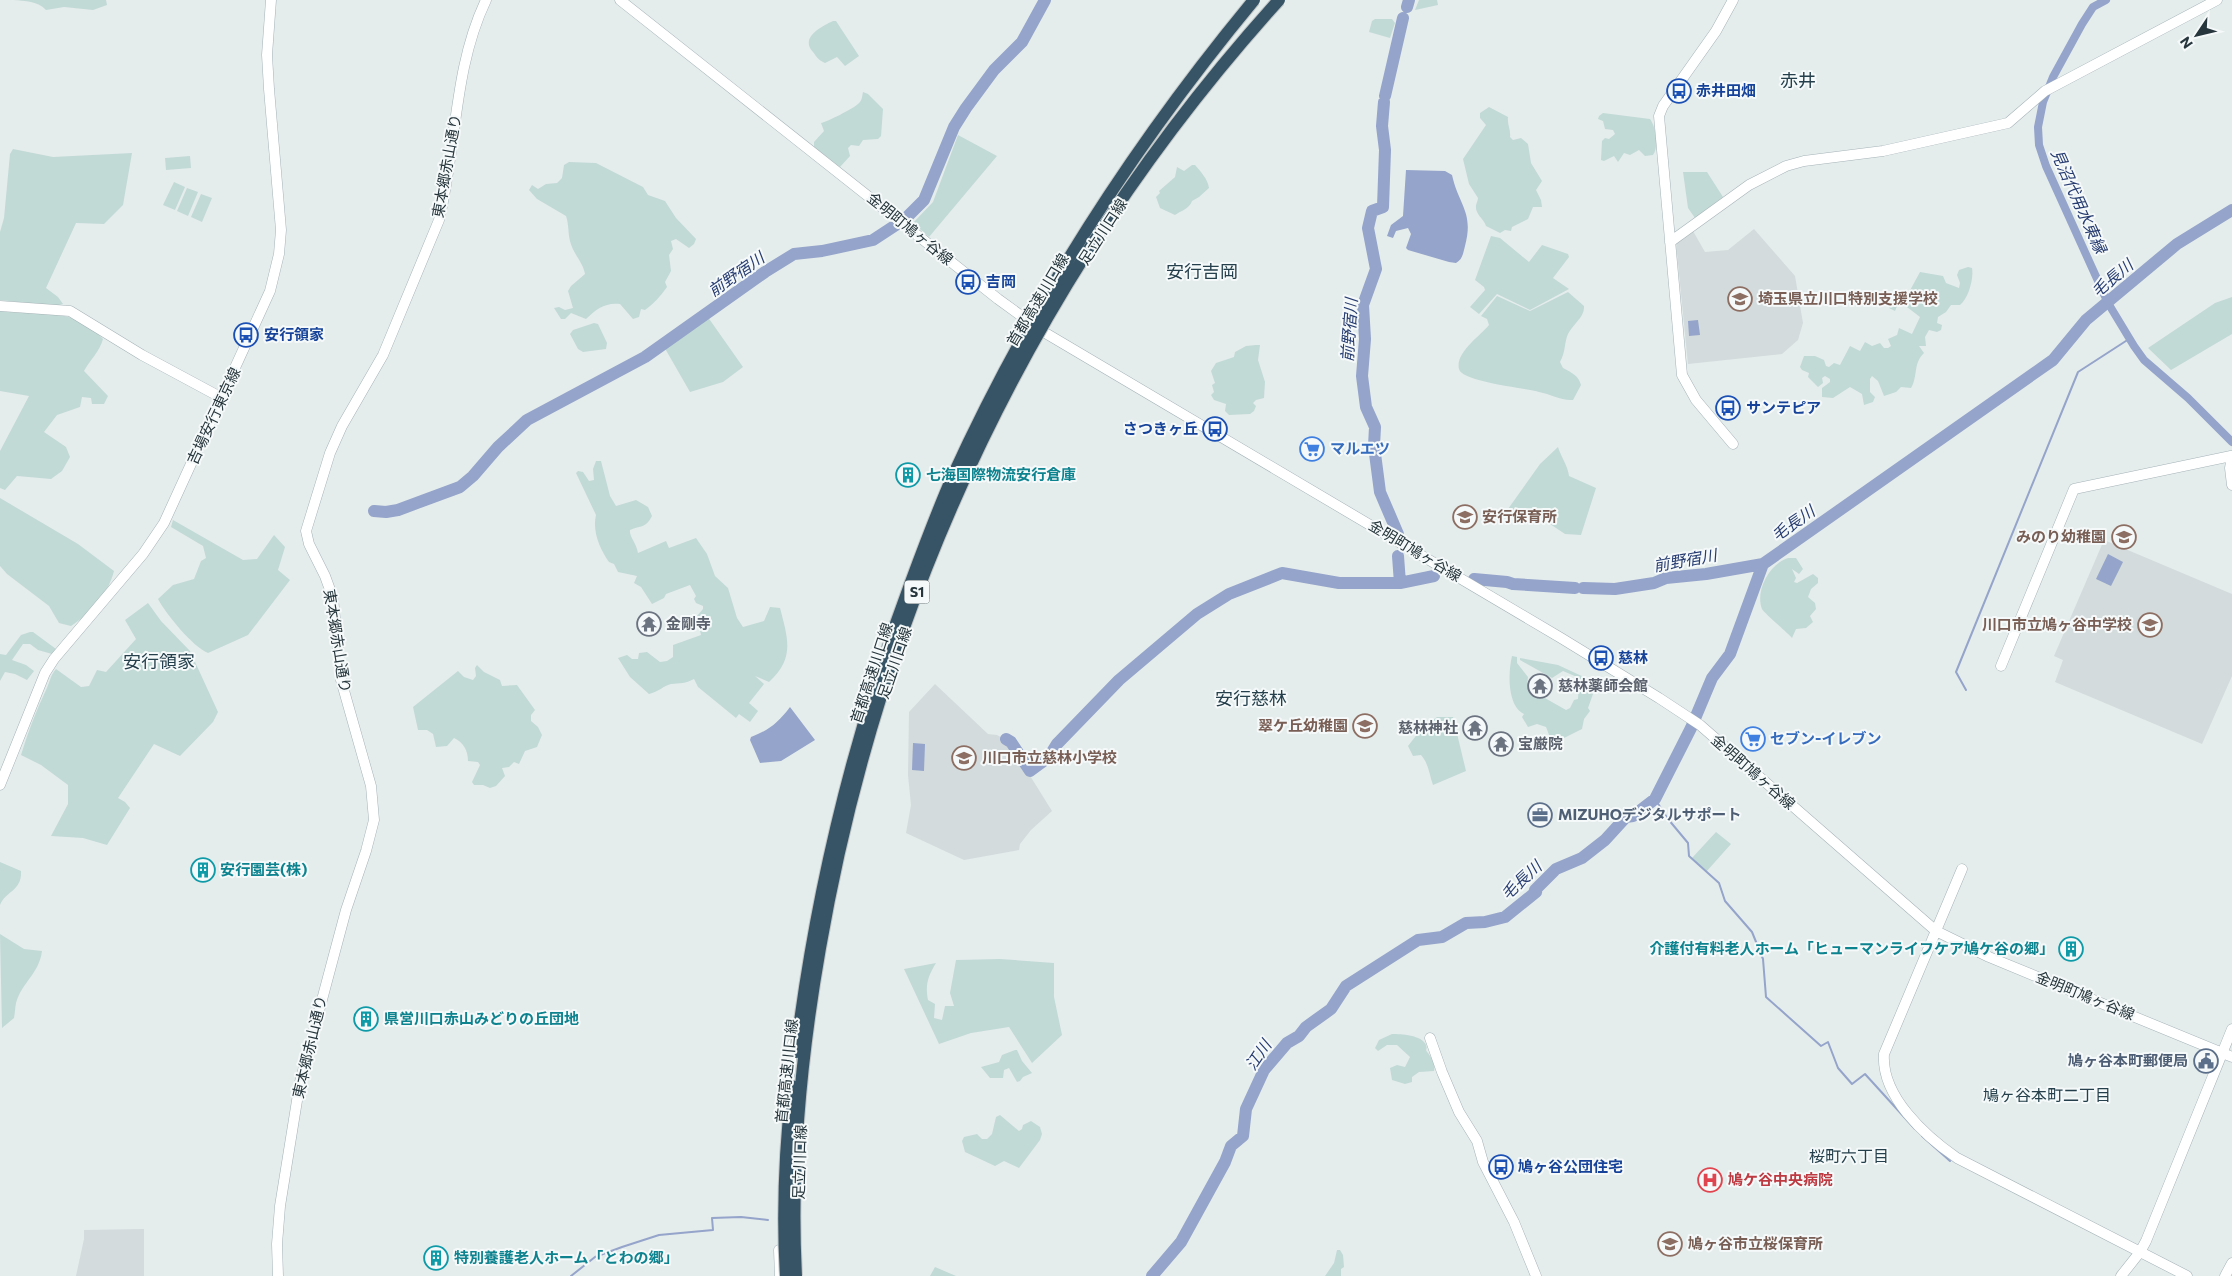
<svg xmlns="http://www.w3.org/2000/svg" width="2232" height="1276" font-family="Commissioner,'Noto Sans JP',sans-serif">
<rect width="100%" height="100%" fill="#e5ecec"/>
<path fill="#d3dbdc" d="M1754 229 1795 276 1803 323 1798 340 1782 354 1688 364 1676 243 1693 231 1705 252 1728 250Z
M2104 540 2232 594V676L2202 744 2055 682 2063 660 2054 656Z
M935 684 988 734 997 735 1009 742 1052 811 1031 830 1020 844 1019 850 964 860 906 833 911 805 908 775 909 712Z
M144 1229V1276H76L84 1239V1230Z"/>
<path fill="#c1dad6" d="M13 0H106L107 5 93 10 64 7 46 10C38 1 25 1 13 0Z
M1419 0H1437L1438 5 1415 10Z
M1375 19H1392L1395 23 1390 38 1369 32 1372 21Z
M833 21H836L859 56 845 66 837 57 825 63C818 60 817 57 813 52 800 38 820 27 833 21Z
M863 92 868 94 883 109 881 136 878 139 863 140 859 146 851 145 848 148 850 156 840 167 814 147V142L824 131 821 123C827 122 854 108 858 104 862 101 862 97 863 92Z
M1489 107 1508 117C1507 124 1511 130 1510 137L1513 140 1521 138 1528 144 1531 163 1542 181 1536 190 1541 200 1542 207H1533L1528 219 1512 227 1511 231 1505 230 1500 233 1486 226C1484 219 1475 214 1476 206 1476 203 1478 201 1478 198L1469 184 1463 159 1486 125 1480 118V113Z
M1603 113 1650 119C1656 127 1659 147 1653 155L1645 156 1639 150 1630 155 1624 153 1618 162 1614 156 1604 161 1601 160 1602 141 1605 138 1609 139 1615 134 1613 130 1605 129 1603 121 1598 119 1599 116Z
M958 135 997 156 929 237 913 223 933 202Z
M13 149 53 157 132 153 123 205 104 224 76 223 46 288 58 297 63 304 54 306 0 300V232L4 218 10 154Z
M190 156 191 168 166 170 165 158Z
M569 162 596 163 643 187 648 195 665 201 676 218 696 239 694 244 689 248 676 239 671 241 673 249 669 255 671 271 665 282 667 287C661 296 653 304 645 310L641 309 639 317 633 319 620 304C606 302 596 309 586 319L571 313 565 319H561L554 308 559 307 565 310 573 308 568 291 571 286 585 274C583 262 573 254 570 241 568 233 569 225 566 216L537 199 529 190 532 185 538 189 546 184 557 183 562 178 564 165Z
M1192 165H1195C1200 171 1208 179 1209 188L1199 197 1192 201C1190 208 1181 211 1175 215L1160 208 1156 197 1160 193 1159 191 1175 177 1177 167 1184 171Z
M1683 172H1707L1723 197 1695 218 1688 208Z
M174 182 185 187 175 210 163 205Z
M187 188 198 192 188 216 177 211Z
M201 194 212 198 202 222 191 217Z
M1491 236 1500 238 1529 262 1542 245 1568 254 1569 257 1553 278 1569 289 1530 310 1497 294 1479 314 1470 307 1485 290 1484 287 1475 280Z
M1968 267 1972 268C1974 279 1968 299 1960 305H1951L1946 312 1938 317 1937 323 1942 325 1941 330 1937 332 1929 330 1925 337 1926 346H1919L1924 353C1913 363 1918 377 1911 388L1901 387 1896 392 1884 396 1878 381 1872 376 1870 379V392L1875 397 1873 402 1864 405 1862 394 1850 387 1833 398 1822 397V388L1830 382V379L1825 376 1822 378 1823 383 1818 387 1808 377 1809 373 1802 370 1800 367 1804 356H1815L1824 360 1826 366 1829 367 1834 363 1840 365 1850 346 1860 351 1865 342 1872 346 1880 343 1884 348H1888L1891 346 1888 339 1897 335 1899 328 1912 334 1920 317 1903 304H1898L1895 311 1889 308 1900 290 1908 294 1920 272 1943 276 1946 283 1959 288 1960 283 1957 275 1959 270Z
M1568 292 1584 306C1585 317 1573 324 1568 334 1564 343 1566 351 1560 362L1563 368C1572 373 1578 375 1581 385L1573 400C1561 401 1551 394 1539 392 1526 388 1462 382 1459 369 1455 353 1480 336 1489 325L1487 319 1481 316 1497 296 1530 311Z
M2232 297V334L2171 370 2148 348 2215 303Z
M0 310 6 312C41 313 77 309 103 339 100 351 90 360 84 371L108 396 104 404H92L91 398 82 397 80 407 57 415 44 432 66 447 70 457 62 471 51 479 17 476 5 490 0 488V451L29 396 0 391Z
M705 313 743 367 723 382 690 392 663 345Z
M594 323 598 324 607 343 606 349 583 352 578 349 570 334 573 330Z
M1256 345H1260L1258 360 1265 382 1264 398 1256 400 1253 403 1256 406 1254 411 1250 414 1229 415 1225 411 1226 404 1214 400 1211 395 1214 392 1212 385 1215 383 1211 371 1216 363 1234 357 1235 352 1246 346Z
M1558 447C1561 457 1568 466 1569 476L1596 488 1581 535 1565 534 1544 520 1508 509 1540 464Z
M596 461H601L610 496 616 506 636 500 648 507 652 516C645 529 641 525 630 530 629 537 636 542 638 553L666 541 669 548 696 538 707 554 715 576 728 588 737 618 743 627 764 621 770 607 780 608C788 639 795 658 769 682L755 676 764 684 749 703 758 711 750 722 739 714 736 718 698 687 694 679C685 684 680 683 671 684 665 685 658 692 649 694L630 677 618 658 627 655 632 659H638L639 653 647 652 660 662 667 661 673 657V645L701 635 697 616 703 609V606L696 603 694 599 696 596 690 585 666 594 664 598 652 604 641 587 634 583 637 576 618 572 614 564 609 562C600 549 592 531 596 515L576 473 578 471 583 472 589 481 594 480 593 469Z
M0 498 78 544 114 571C108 594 91 613 71 626L59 623 49 606 7 574 0 566Z
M173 520 243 560 257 559 274 535 285 547 278 570 290 580 248 635 208 653C193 647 166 614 158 599L173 585 194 579 201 561 206 558 203 546 171 527Z
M1788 558H1796L1803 569 1799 574 1792 569 1796 578 1794 582 1797 583 1813 574 1818 578V583L1811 589 1808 597 1815 603 1816 609 1810 616 1813 622 1806 628 1796 629 1792 638C1788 633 1763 612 1762 609 1755 591 1769 564 1788 558Z
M148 603 161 621 190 651 218 712 213 722 180 756 154 744 118 798 125 802 130 808 107 845 83 838 51 836 68 804V785L41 765 21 755C28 732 36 711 46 690 50 682 50 676 56 669L81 687 89 686 97 670 106 672 136 639 125 620Z
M30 632H33L56 649 52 654 38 650 30 644H23L12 660 26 665 34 671 27 680 15 674 5 672 0 681V654L6 655 21 635Z
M1512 656 1517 657V663L1528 677 1527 686 1529 689 1566 710 1570 708 1574 700 1578 699 1579 681 1577 677 1563 671 1552 678 1520 660V658L1558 665 1586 678 1582 689 1593 694 1588 708 1590 711 1584 719 1582 729 1564 738 1551 740 1546 727 1537 724 1528 727 1522 717 1524 714C1507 706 1508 672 1512 656Z
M477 665 484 672 500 680 502 686 517 685 535 710 531 715V721L538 727 542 735 537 747 525 751 519 764 514 762 509 767 502 768 505 776 496 786 490 788 483 785H474L472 782 480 765 478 762 468 761C468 750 463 742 454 738L447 746 436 747 433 734 427 730H418L413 707 458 671 464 677 473 680 476 676 475 668Z
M1437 717H1453L1466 771 1433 785C1429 774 1429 764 1421 755L1413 756 1408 746 1422 728Z
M1716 832 1731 844 1706 872 1692 858Z
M0 862 21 871C22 891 7 890 0 905Z
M0 934 24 949 42 951C39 974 22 982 16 1003 15 1008 15 1013 14 1018L2 1028Z
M1000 959 1054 963V997L1062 1035 1032 1063 1009 1027 971 1033 939 1044 904 969 936 963C928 976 925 985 928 1000L935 1004 934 1018 942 1020 945 1006H954L950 993 956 960Z
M1392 1034C1401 1034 1422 1035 1426 1045 1428 1051 1424 1048 1428 1053 1432 1059 1436 1062 1434 1071L1419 1072 1412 1077V1082L1405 1084 1392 1080 1390 1068 1397 1065 1405 1067 1410 1057 1397 1045H1387L1378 1051 1375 1048 1379 1040Z
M1015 1050H1017L1022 1061 1032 1073 1023 1077 1020 1081 1017 1082 1009 1068 1004 1070 1003 1078H990L981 1067 999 1062 1002 1055Z
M1000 1115 1019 1131 1022 1129 1023 1125 1031 1121 1040 1127 1042 1134 1040 1140 1019 1168 1004 1161 995 1166 965 1152 962 1141 964 1137 977 1134 982 1139H987L992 1134 996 1117Z
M1337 1250H1340L1343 1255 1344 1267 1341 1269V1276H1325L1334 1263Z
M935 1267 956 1276H930Z"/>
<path fill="#94a4ca" d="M1406 170 1445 171 1452 175C1459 206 1474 212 1465 246 1463 253 1463 259 1456 263L1449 262 1408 250 1406 248 1411 234 1408 228 1396 231 1393 238 1387 236 1391 225 1403 216Z
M1698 320 1700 335 1689 336 1688 321Z
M2108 554 2123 562 2111 586 2096 579Z
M790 707 815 740 781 761 760 763 750 740 751 737C769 730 778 723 790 707Z
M913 743 925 744 924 771 912 770Z"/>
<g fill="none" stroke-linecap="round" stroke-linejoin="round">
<path stroke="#94a4ca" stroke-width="2" d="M1966 690 1956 672 2078 372 2129 339
M1655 799 1668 819 1688 843 1689 856 1719 883 1725 901 1752 932 1763 959 1766 997 1821 1046 1828 1042 1838 1068 1852 1084 1865 1074 1915 1129
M1922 1136 1950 1161
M571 1276 595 1257 622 1247 659 1235 713 1230 712 1218 741 1217 768 1220"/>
<path stroke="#94a4ca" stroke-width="8" d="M2106 0 2093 7 2082 24 2053 77 2043 102 2038 127 2039 145 2046 166 2108 303 2134 346 2144 360 2188 398 2232 442"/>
<path stroke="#94a4ca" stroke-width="12" d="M1407 7 1409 0
M1385 96 1403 18
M1384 102 1382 126 1385 150 1383 207 1372 211 1368 228 1376 269 1363 305 1365 339 1362 376 1366 407 1375 427 1374 446 1380 492 1398 534
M374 511 386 512 398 510 460 487 473 476 498 447 527 420 645 357 765 272 794 254 822 251 873 240 905 219 924 200 954 127 966 108 994 70 1022 42 1045 0
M1398 556 1400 583 1434 576
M1474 579 1507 582 1513 584 1575 588
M1583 588 1615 589 1654 583 1666 578 1706 574 1763 564
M1006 739 1011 742 1030 771 1049 757 1057 744 1119 680 1197 614 1229 594 1282 573 1339 583H1400
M1152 1276 1181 1242 1225 1162 1231 1146 1243 1136 1246 1109 1264 1070 1287 1043 1299 1036 1306 1027 1331 1009 1346 986 1418 940 1442 937 1466 923 1485 922 1505 917 1536 892 1535 890 1556 869 1582 858 1605 840 1626 817 1633 816 1655 799 1691 728 1712 678 1730 654 1763 564 2053 360 2086 320 2177 244 2232 210"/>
<g stroke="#a5b3b7" stroke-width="11">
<path id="secondary" d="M620 0 998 299 1042 331 1561 638 1659 698 1700 725 1936 931 1989 957 2232 1057
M1670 242 1749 185 1786 166 1804 161 1883 151 2008 123 2045 91 2217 0
M0 306 70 311 142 355 222 398
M1733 444 1696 400 1682 375 1659 116 1663 106 1716 31 1733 0
M2232 456 2230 468 2232 485
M2001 666 2074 489 2231 456
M0 785 45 673 54 659 143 554 164 523 270 291 279 254 281 230 269 89 267 55 271 0
M1962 869 1884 1054C1881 1096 1925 1136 1957 1158L2187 1276
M1430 1038 1442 1072 1459 1112 1477 1141 1483 1162 1514 1222 1536 1276
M787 1093 793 1043
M779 1250 780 1276
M278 1276 277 1244 280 1206 300 1082 346 910 366 851 374 820 371 786 341 680 333 598 325 576 309 544 306 531 330 453 342 426 383 355 439 220C457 147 453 69 486 0
M2121 1276 2140 1252 2146 1241 2232 1029
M2225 1276 2232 1263"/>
</g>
<use href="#secondary" stroke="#fff" stroke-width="10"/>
<g stroke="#c2c7c8" stroke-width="14" stroke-linecap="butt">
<path id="highway-bridge" d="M796 1052C816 890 854 734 911 582 924 547 937 512 952 478 1030 307 1134 145 1254 0
M786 1276C782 1213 785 1149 792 1086
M796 1276C790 1166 801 1056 820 948 882 592 1037 268 1279 0"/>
</g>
<use href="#highway-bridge" stroke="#365465" stroke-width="12"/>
</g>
<defs>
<g id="bus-ring" transform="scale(1.25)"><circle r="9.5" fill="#f5f9f9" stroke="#1a4fb4" stroke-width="1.5"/><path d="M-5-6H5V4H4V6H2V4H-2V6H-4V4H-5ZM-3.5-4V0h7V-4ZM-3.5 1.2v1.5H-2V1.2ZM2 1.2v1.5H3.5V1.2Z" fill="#1a4fb4"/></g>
<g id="school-ring" transform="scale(1.25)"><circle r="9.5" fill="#f5f9f9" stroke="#8d6e63" stroke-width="1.5"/><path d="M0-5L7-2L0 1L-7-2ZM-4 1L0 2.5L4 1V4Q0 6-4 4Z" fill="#8d6e63"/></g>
<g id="supermarket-ring" transform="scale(1.25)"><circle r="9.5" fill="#f5f9f9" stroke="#3f7fe0" stroke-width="1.5"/><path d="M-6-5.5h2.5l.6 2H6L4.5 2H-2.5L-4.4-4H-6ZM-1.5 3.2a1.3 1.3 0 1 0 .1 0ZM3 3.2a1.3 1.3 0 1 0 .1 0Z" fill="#3f7fe0"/></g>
<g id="building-ring" transform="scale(1.25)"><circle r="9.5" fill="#f5f9f9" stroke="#0f9aa8" stroke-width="1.5"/><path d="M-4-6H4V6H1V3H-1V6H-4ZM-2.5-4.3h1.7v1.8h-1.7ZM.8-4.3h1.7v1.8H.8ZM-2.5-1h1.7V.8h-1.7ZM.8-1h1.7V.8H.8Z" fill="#0f9aa8"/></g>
<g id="temple-ring" transform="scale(1.25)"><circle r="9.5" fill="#f5f9f9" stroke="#6b7280" stroke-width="1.5"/><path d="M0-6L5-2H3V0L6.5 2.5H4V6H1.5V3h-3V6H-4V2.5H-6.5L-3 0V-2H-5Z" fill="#6b7280"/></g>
<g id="office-ring" transform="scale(1.25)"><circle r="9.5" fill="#f5f9f9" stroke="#5c6f8a" stroke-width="1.5"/><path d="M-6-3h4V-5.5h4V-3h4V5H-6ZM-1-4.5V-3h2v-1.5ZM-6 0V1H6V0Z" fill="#5c6f8a"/></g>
<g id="civic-ring" transform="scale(1.25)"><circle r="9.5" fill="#f5f9f9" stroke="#5c6f8a" stroke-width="1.5"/><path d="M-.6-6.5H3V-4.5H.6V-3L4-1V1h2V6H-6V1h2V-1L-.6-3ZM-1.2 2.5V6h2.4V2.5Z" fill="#5c6f8a"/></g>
<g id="hospital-ring" transform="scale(1.25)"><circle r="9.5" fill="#f5f9f9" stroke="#e0444e" stroke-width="1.5"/><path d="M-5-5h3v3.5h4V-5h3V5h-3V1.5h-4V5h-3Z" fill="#e0444e"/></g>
</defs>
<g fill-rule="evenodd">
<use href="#bus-ring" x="1679" y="91"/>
<use href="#bus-ring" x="968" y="282"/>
<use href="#school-ring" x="1740" y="299"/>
<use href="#bus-ring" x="246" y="335"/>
<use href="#bus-ring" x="1728" y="408"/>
<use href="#bus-ring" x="1215" y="429"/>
<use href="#supermarket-ring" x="1312" y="449"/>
<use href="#building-ring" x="908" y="475"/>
<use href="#school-ring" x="1465" y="517"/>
<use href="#school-ring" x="2124" y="537"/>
<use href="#temple-ring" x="649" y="624"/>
<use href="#school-ring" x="2150" y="625"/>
<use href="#bus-ring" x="1601" y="658"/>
<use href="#temple-ring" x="1540" y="686"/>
<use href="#school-ring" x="1365" y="726"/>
<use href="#temple-ring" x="1475" y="728"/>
<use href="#supermarket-ring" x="1753" y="739"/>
<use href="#temple-ring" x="1501" y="744"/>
<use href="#school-ring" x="964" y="758"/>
<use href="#office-ring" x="1540" y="815"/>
<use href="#building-ring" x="203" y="870"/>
<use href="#building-ring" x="2071" y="949"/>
<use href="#building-ring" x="366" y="1019"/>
<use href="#civic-ring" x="2206" y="1061"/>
<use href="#bus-ring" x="1501" y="1167"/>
<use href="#hospital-ring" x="1710" y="1180"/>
<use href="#school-ring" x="1670" y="1244"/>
<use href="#building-ring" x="436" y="1258"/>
</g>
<g text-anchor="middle" stroke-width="4" stroke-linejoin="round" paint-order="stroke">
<rect fill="#f5f9f9" stroke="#647075" stroke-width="1" x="904.5" y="580.5" width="25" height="23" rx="4"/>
<g font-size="14" font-weight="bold" fill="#26363c">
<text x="917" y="597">S1</text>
</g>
<g font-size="15" font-weight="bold" fill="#164399" stroke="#f5f9f9" text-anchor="start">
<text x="1696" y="96">赤井田畑</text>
<text x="986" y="287">吉岡</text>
<text x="264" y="340">安行領家</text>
<text x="1746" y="413">サンテピア</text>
<text x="1198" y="434" text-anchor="end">さつきヶ丘</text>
<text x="1618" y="663">慈林</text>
<text x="1518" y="1172">鳩ヶ谷公団住宅</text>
</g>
<g font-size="15" fill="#26363c" stroke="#f5f9f9">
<text transform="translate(447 166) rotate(-80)" y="5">東本郷赤山通り</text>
<text transform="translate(910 229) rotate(39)" y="5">金明町鳩ヶ谷線</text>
<text transform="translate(1103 232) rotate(-57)" y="5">足立川口線</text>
<text transform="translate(1038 300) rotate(-59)" y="5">首都高速川口線</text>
<text transform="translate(214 416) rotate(-65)" y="5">吉場安行東京線</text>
<text transform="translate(1415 551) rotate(31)" y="5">金明町鳩ヶ谷線</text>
<text transform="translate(337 641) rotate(81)" y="5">東本郷赤山通り</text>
<text transform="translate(895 663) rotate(-71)" y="5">足立川口線</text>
<text transform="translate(872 673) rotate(-72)" y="5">首都高速川口線</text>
<text transform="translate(1753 772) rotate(41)" y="5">金明町鳩ヶ谷線</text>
<text transform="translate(2085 996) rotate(22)" y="5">金明町鳩ヶ谷線</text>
<text transform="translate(310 1047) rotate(-77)" y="5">東本郷赤山通り</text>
<text transform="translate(787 1071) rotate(-84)" y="5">首都高速川口線</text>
<text transform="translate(800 1162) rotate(-88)" y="5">足立川口線</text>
</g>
<g font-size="15" font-weight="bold" fill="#785e54" stroke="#f5f9f9" text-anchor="start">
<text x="1758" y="304">埼玉県立川口特別支援学校</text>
<text x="1482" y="522">安行保育所</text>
<text x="2106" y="542" text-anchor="end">みのり幼稚園</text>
<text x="2132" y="630" text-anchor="end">川口市立鳩ヶ谷中学校</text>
<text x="1348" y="731" text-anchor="end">翠ケ丘幼稚園</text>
<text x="982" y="763">川口市立慈林小学校</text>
<text x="1688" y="1249">鳩ヶ谷市立桜保育所</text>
</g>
<g font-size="15" font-weight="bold" fill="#366cbe" stroke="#f5f9f9" text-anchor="start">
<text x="1330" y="454">マルエツ</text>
<text x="1770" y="744">セブン-イレブン</text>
</g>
<g font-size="15" font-weight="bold" fill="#0d838f" stroke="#f5f9f9" text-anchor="start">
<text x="926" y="480">七海国際物流安行倉庫</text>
<text x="220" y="875">安行園芸(株)</text>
<text x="2054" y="954" text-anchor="end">介護付有料老人ホーム「ヒューマンライフケア鳩ケ谷の郷」</text>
<text x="384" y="1024">県営川口赤山みどりの丘団地</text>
<text x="454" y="1263">特別養護老人ホーム「とわの郷」</text>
</g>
<g font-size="15" font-weight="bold" fill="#5b616d" stroke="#f5f9f9" text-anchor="start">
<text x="666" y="629">金剛寺</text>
<text x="1558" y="691">慈林薬師会館</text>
<text x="1458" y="733" text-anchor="end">慈林神社</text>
<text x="1518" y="749">宝厳院</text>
</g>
<g font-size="15" font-weight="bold" fill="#4e5e75" stroke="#f5f9f9" text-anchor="start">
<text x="1558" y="820">MIZUHOデジタルサポート</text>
<text x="2188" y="1066" text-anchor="end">鳩ヶ谷本町郵便局</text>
</g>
<g font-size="15" font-weight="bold" fill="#be3a42" stroke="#f5f9f9" text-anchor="start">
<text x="1728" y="1185">鳩ケ谷中央病院</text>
</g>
<g font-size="16" font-style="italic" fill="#273c71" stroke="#f5f9f9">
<text transform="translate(2079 201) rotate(66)" y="6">見沼代用水東縁</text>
<text transform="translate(736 274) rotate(-35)" y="6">前野宿川</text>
<text transform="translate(2112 278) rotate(-40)" y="6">毛長川</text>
<text transform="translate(1349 330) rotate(-86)" y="6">前野宿川</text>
<text transform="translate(1793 523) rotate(-35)" y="6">毛長川</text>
<text transform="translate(1685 560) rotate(-10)" y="6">前野宿川</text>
<text transform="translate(1521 880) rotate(-43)" y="6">毛長川</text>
<text transform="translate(1258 1055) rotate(-56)" y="6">江川</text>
</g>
<g font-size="16" fill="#25404c" stroke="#f5f9f9">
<text x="2047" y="1101">鳩ヶ谷本町二丁目</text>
<text x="1849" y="1162">桜町六丁目</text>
</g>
<g font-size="18" fill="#25404c" stroke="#f5f9f9">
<text x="1798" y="87">赤井</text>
<text x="1202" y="278">安行吉岡</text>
<text x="159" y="668">安行領家</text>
<text x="1251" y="705">安行慈林</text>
</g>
</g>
<g transform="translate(2197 35) rotate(235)" stroke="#f5f9f9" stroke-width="4" paint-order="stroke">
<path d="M0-4L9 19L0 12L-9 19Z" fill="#26363c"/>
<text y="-8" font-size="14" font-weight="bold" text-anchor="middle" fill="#26363c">N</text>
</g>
</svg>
